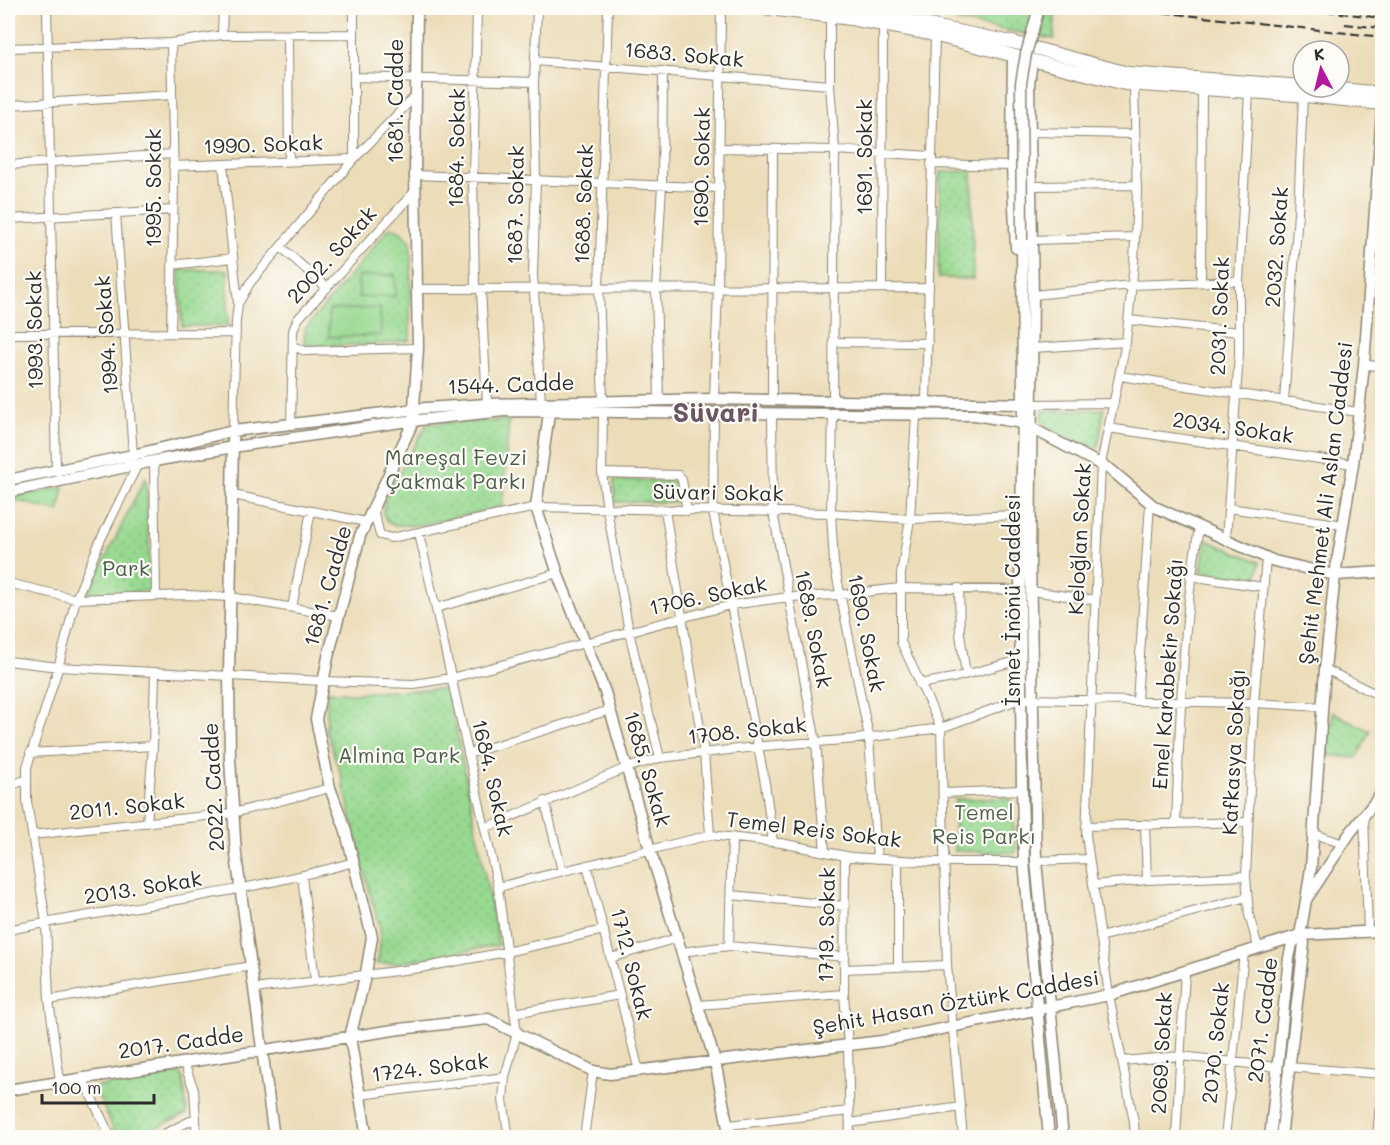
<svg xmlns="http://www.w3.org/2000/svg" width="1390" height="1145" font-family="Mali,sans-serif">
<defs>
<pattern id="grass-tufts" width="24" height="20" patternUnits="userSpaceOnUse" patternTransform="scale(1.5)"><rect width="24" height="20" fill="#98d990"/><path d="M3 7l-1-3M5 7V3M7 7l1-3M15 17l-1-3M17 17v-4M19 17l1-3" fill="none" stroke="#83ba7c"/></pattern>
<pattern id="park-dots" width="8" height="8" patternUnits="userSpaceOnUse" patternTransform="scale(1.5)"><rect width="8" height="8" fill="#98d990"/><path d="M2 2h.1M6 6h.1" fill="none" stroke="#83ba7c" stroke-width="1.8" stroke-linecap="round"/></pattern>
</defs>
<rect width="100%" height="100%" fill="#fdfcf7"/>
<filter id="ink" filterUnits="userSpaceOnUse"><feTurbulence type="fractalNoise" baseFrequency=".0167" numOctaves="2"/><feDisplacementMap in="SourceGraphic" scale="12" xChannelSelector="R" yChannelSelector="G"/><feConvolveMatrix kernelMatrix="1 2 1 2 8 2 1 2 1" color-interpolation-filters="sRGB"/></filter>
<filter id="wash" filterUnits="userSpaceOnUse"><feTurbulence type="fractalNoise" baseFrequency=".008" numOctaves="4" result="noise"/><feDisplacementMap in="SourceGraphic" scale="24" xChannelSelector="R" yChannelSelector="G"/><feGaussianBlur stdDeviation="1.35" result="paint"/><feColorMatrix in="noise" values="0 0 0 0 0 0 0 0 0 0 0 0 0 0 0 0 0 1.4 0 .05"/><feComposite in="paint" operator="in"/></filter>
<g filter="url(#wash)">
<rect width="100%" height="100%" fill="#ecddb9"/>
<path fill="url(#grass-tufts)" stroke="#62825e" stroke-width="1.5" d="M64 487 59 512 8 498Z"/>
<path fill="url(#park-dots)" stroke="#62825e" stroke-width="1.5" d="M943 8H1016L1055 12 1054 39 943 19Z
M972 171 973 279 938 278 940 172Z
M390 227 397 229 411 241 410 340 383 344 310 346 304 343 305 329Z
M179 270H228V326H182Z
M1104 409 1098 448C1077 442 1057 436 1042 420L1043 411Z
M509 420 502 507 422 525H393L386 521 383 511 386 495 427 424Z
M146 476 151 591 88 594Z
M614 480 678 481 680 502H615Z
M1206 540 1260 562 1256 581 1201 571Z
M448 688 499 945 396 963 377 964 380 945V926L371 898 341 775 326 730 328 691 353 693Z
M1333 712 1370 731 1357 758 1326 755Z
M1011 798 1016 853 954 851 955 799Z
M180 1073 183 1078 187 1114 136 1137H117L94 1087Z"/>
<path fill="#98d990" stroke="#62825e" stroke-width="1.5" d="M395 275V296L359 297 358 276Z
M380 308 381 335 329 337V310Z"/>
</g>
<g filter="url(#ink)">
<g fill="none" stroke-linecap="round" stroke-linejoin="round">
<g stroke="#8c8472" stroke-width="10">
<path id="street" d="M47 8 56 471
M537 8 534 82 536 180 533 275 541 403
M830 17V85L835 150 833 400
M222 35 223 8
M288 35 289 161
M8 48 171 43 222 35 353 34
M535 61 830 85
M354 77 534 82
M1134 85 1137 193 1134 263 1126 342 1101 464 1086 835 1109 995 1134 1122 1135 1138
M8 105 172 95
M1030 132 1135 134
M721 148 835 150 932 156
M223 164 238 303
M931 164 1012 166
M8 165 173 154
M173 166 354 159V8
M415 175 720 188
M1030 186 1137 185
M116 213 133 455
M8 219 173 210
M1031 240 1135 237
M281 247 327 288
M172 265 233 258
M1201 282 1202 90
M475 288 473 177 477 8
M882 288 883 25
M417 289 929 288
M481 289 487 404
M1033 295 1132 285 1239 281
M1129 320 1239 332
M171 333 174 184 171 43
M8 334 236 333
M833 342 928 343
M293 346 305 351 418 348
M1033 348 1126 342
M1364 365 1382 366
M1120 376 1358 412
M714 399 718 288 721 8
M772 399 773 149
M659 401 656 289 662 185 663 71
M926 401 935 36
M1284 401 1298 213 1303 96
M603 402 599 289 608 8
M1033 404 1114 403
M603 413 602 473 607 509 629 632 660 758
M714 413 713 511 765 783 773 842
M772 413 773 512 816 742 825 852
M833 413 831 513 834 563 869 737 877 859
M916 415 910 519 901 574V642L941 728 947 965 963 1138
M291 425 293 331 297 320 416 190
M1108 428 1353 464
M233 431 236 321 238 304 250 283 354 159 416 95
M154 461 156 596
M602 473 679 475 682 480 687 511
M233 495 366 522
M375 508 374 513 380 535 391 538 536 507 831 513 910 519 1020 515
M1229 508 1344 525
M665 510 704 753 710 835
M419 533 498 887 517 1033 505 1077 503 1100 509 1138
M1226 540 1239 354V281L1249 92
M1190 576 1263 587
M8 583 76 599 186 595 231 597 339 616
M959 588 960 634 966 674
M1031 591 1095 600
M292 607 311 511
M436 608 558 573
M8 661 59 667 323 681 414 684 451 678 731 605 789 597 840 595 900 588 1020 590
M1325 669 1382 697
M919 684 953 678 1020 660
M1137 701 1150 503
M30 753 153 746
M468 754 610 710
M8 787 27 779
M943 793 1022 790
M545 801 562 871
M1364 815 1368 931
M147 823 153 746 155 672
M1145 824 1147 880
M1176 824C1180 725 1182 625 1199 528
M1086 826 1248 822
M485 828 626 768 660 758 764 746 857 739 941 728 1020 699 1254 703 1322 707
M1312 833 1343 844
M32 835 233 813 330 788
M845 856 844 994 848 1045 850 1138
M1036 861 1089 859
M587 865 639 1071
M302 877 315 980
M1093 885 1147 880 1246 876
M498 887 710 835 781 843 851 857 935 862H1024
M731 895 845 906
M8 930C123 907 240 894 354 862
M1100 937 1247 897
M729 946 732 838
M1258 947 1249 915 1246 876 1254 703 1266 558
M681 952 729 946 845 957
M611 958 677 938
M898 967V860
M844 969 947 965
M254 989 420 968 506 952 604 930
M49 1000 251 966
M698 1005 844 994
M514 1013 620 995
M1122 1061 1181 1056 1277 1067
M184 1063 194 1090 197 1138
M1288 1067 1382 1074
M82 1077 111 1138
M60 1081 49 1000 46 922 27 802V767L57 672 76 599 100 541 138 464
M360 1095 505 1077
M850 1123 961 1107
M729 1125 849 1111
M156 1138 196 1118
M584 1138 593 1071
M1176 1138 1185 971
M1225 1138 1244 952
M1377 1138 1382 1079"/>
</g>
<g stroke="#8c8472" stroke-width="13">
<path id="secondary" d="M1013 57 1012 166 1016 248
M1032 61 1029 84 1033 295 1030 562 1036 861 1063 1138
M1022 240 1023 405 1020 590 1022 790 1024 862 1049 1138
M549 413 536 507 560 580 605 692 651 853 715 1061 730 1138
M233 440 229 675 230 759 236 855 274 1138
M8 480 133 455 233 431 426 408 487 404 714 399 1033 404
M8 492 154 461 233 447 401 422 504 411 975 415 1022 423 1111 470 1155 507 1274 561 1335 575 1382 572
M1306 900 1311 868 1325 669 1335 575 1353 464 1364 365 1382 111
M1300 935 1306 900 1350 833 1382 793
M8 1090 400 1029 488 1019 593 1071 610 1074 882 1041 1109 995 1300 935 1382 931
M367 1138 350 1037 366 973 372 937 345 828 330 788 316 719 328 657 360 536 413 422 418 348 415 175 417 8
M1270 1138 1289 958 1292 944 1300 935
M1281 1138 1304 943 1300 935"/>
</g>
<g stroke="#8c8472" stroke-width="14">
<path id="primary" d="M761 8 851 19 925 33 1125 84 1296 95 1382 104
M835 8 865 12 1016 43 1128 73 1303 86
M1319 87 1382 93"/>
</g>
<use href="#street" stroke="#fff" stroke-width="8"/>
<use href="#secondary" stroke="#fff" stroke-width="10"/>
<use href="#primary" stroke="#fff" stroke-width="12"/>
<path stroke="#2b2b2b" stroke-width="2" stroke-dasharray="9 4.5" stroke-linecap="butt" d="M1123 8 1382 37
M1299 8 1382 18
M1345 24 1382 28"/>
<g stroke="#8c8472" stroke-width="13" stroke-linecap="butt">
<path id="secondary-bridge" d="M1022 240 1021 83 1026 54 1039 8"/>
</g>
<use href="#secondary-bridge" stroke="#fff" stroke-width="10"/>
</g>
</g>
<g text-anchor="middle" stroke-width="4.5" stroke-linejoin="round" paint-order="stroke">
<g font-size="21" fill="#2b2b2b" stroke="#fdfcf7">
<text transform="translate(684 55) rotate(5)" y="7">1683. Sokak</text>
<text transform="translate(396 101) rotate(-90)" y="7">1681. Cadde</text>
<text transform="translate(263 145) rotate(-2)" y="7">1990. Sokak</text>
<text transform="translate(457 148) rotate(-89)" y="7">1684. Sokak</text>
<text transform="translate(865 157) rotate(-90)" y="7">1691. Sokak</text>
<text transform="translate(702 167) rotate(-89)" y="7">1690. Sokak</text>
<text transform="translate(154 188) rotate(-90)" y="7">1995. Sokak</text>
<text transform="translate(584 204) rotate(-88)" y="7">1688. Sokak</text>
<text transform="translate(516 205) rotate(-89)" y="7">1687. Sokak</text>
<text transform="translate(1277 247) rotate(-86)" y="7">2032. Sokak</text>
<text transform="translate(332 255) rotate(-48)" y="7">2002. Sokak</text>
<text transform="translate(1220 316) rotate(-88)" y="7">2031. Sokak</text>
<text transform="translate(35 330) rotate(-91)" y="7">1993. Sokak</text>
<text transform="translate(107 335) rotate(-94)" y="7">1994. Sokak</text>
<text transform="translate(511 385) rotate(-2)" y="7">1544. Cadde</text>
<text transform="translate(1233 428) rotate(8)" y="7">2034. Sokak</text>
<text transform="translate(718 493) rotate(1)" y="7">Süvari Sokak</text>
<text transform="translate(1326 503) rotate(-83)" y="7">Şehit Mehmet Ali Aslan Caddesi</text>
<text transform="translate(1080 539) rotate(-87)" y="7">Keloğlan Sokak</text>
<text transform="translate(328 586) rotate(-74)" y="7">1681. Cadde</text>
<text transform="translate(708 596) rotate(-12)" y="7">1706. Sokak</text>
<text transform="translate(1013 600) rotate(-90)" y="7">İsmet İnönü Caddesi</text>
<text transform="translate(813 629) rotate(79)" y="7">1689. Sokak</text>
<text transform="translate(866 633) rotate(79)" y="7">1690. Sokak</text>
<text transform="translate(1168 674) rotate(-86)" y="7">Emel Karabekir Sokağı</text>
<text transform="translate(747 731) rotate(-6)" y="7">1708. Sokak</text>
<text transform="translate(1234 752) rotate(-87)" y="7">Kafkasya Sokağı</text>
<text transform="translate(647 769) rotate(74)" y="7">1685. Sokak</text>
<text transform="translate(492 778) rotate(77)" y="7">1684. Sokak</text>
<text transform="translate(214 787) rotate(-93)" y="7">2022. Cadde</text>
<text transform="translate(127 807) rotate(-6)" y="7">2011. Sokak</text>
<text transform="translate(814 830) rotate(7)" y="7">Temel Reis Sokak</text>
<text transform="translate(143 888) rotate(-9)" y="7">2013. Sokak</text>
<text transform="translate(827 925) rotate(-89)" y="7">1719. Sokak</text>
<text transform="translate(631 964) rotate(76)" y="7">1712. Sokak</text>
<text transform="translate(956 1003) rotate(-10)" y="7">Şehit Hasan Öztürk Caddesi</text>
<text transform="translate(1263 1020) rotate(-83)" y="7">2071. Cadde</text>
<text transform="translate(181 1043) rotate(-8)" y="7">2017. Cadde</text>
<text transform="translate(1216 1043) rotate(-84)" y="7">2070. Sokak</text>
<text transform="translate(1162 1053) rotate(-87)" y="7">2069. Sokak</text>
<text transform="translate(430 1068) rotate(-7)" y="7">1724. Sokak</text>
</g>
<g font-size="21" fill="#4c5f49" stroke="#fdfcf7">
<text x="456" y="465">Mareşal Fevzi<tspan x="456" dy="24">Çakmak Parkı</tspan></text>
<text x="126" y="576">Park</text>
<text x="399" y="763">Almina Park</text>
<text x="984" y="820">Temel<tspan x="984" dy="24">Reis Parkı</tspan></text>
</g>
<g font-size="27" font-weight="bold" fill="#6c5565" stroke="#fdfcf7">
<text x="716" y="422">Süvari</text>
</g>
</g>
<rect width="1390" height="1145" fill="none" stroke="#fdfcf7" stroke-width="30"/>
<g transform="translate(1321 69) rotate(353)"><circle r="28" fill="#fdfcf7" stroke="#a9a8a5" stroke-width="1.5"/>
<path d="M0-4.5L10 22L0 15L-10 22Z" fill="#b5179e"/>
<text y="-9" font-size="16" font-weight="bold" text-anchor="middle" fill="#2b2b2b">K</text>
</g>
<path d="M42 1094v9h112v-9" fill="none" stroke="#2b2b2b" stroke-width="3"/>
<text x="51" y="1094" font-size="18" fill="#2b2b2b" stroke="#fdfcf7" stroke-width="4.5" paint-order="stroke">100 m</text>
</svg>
